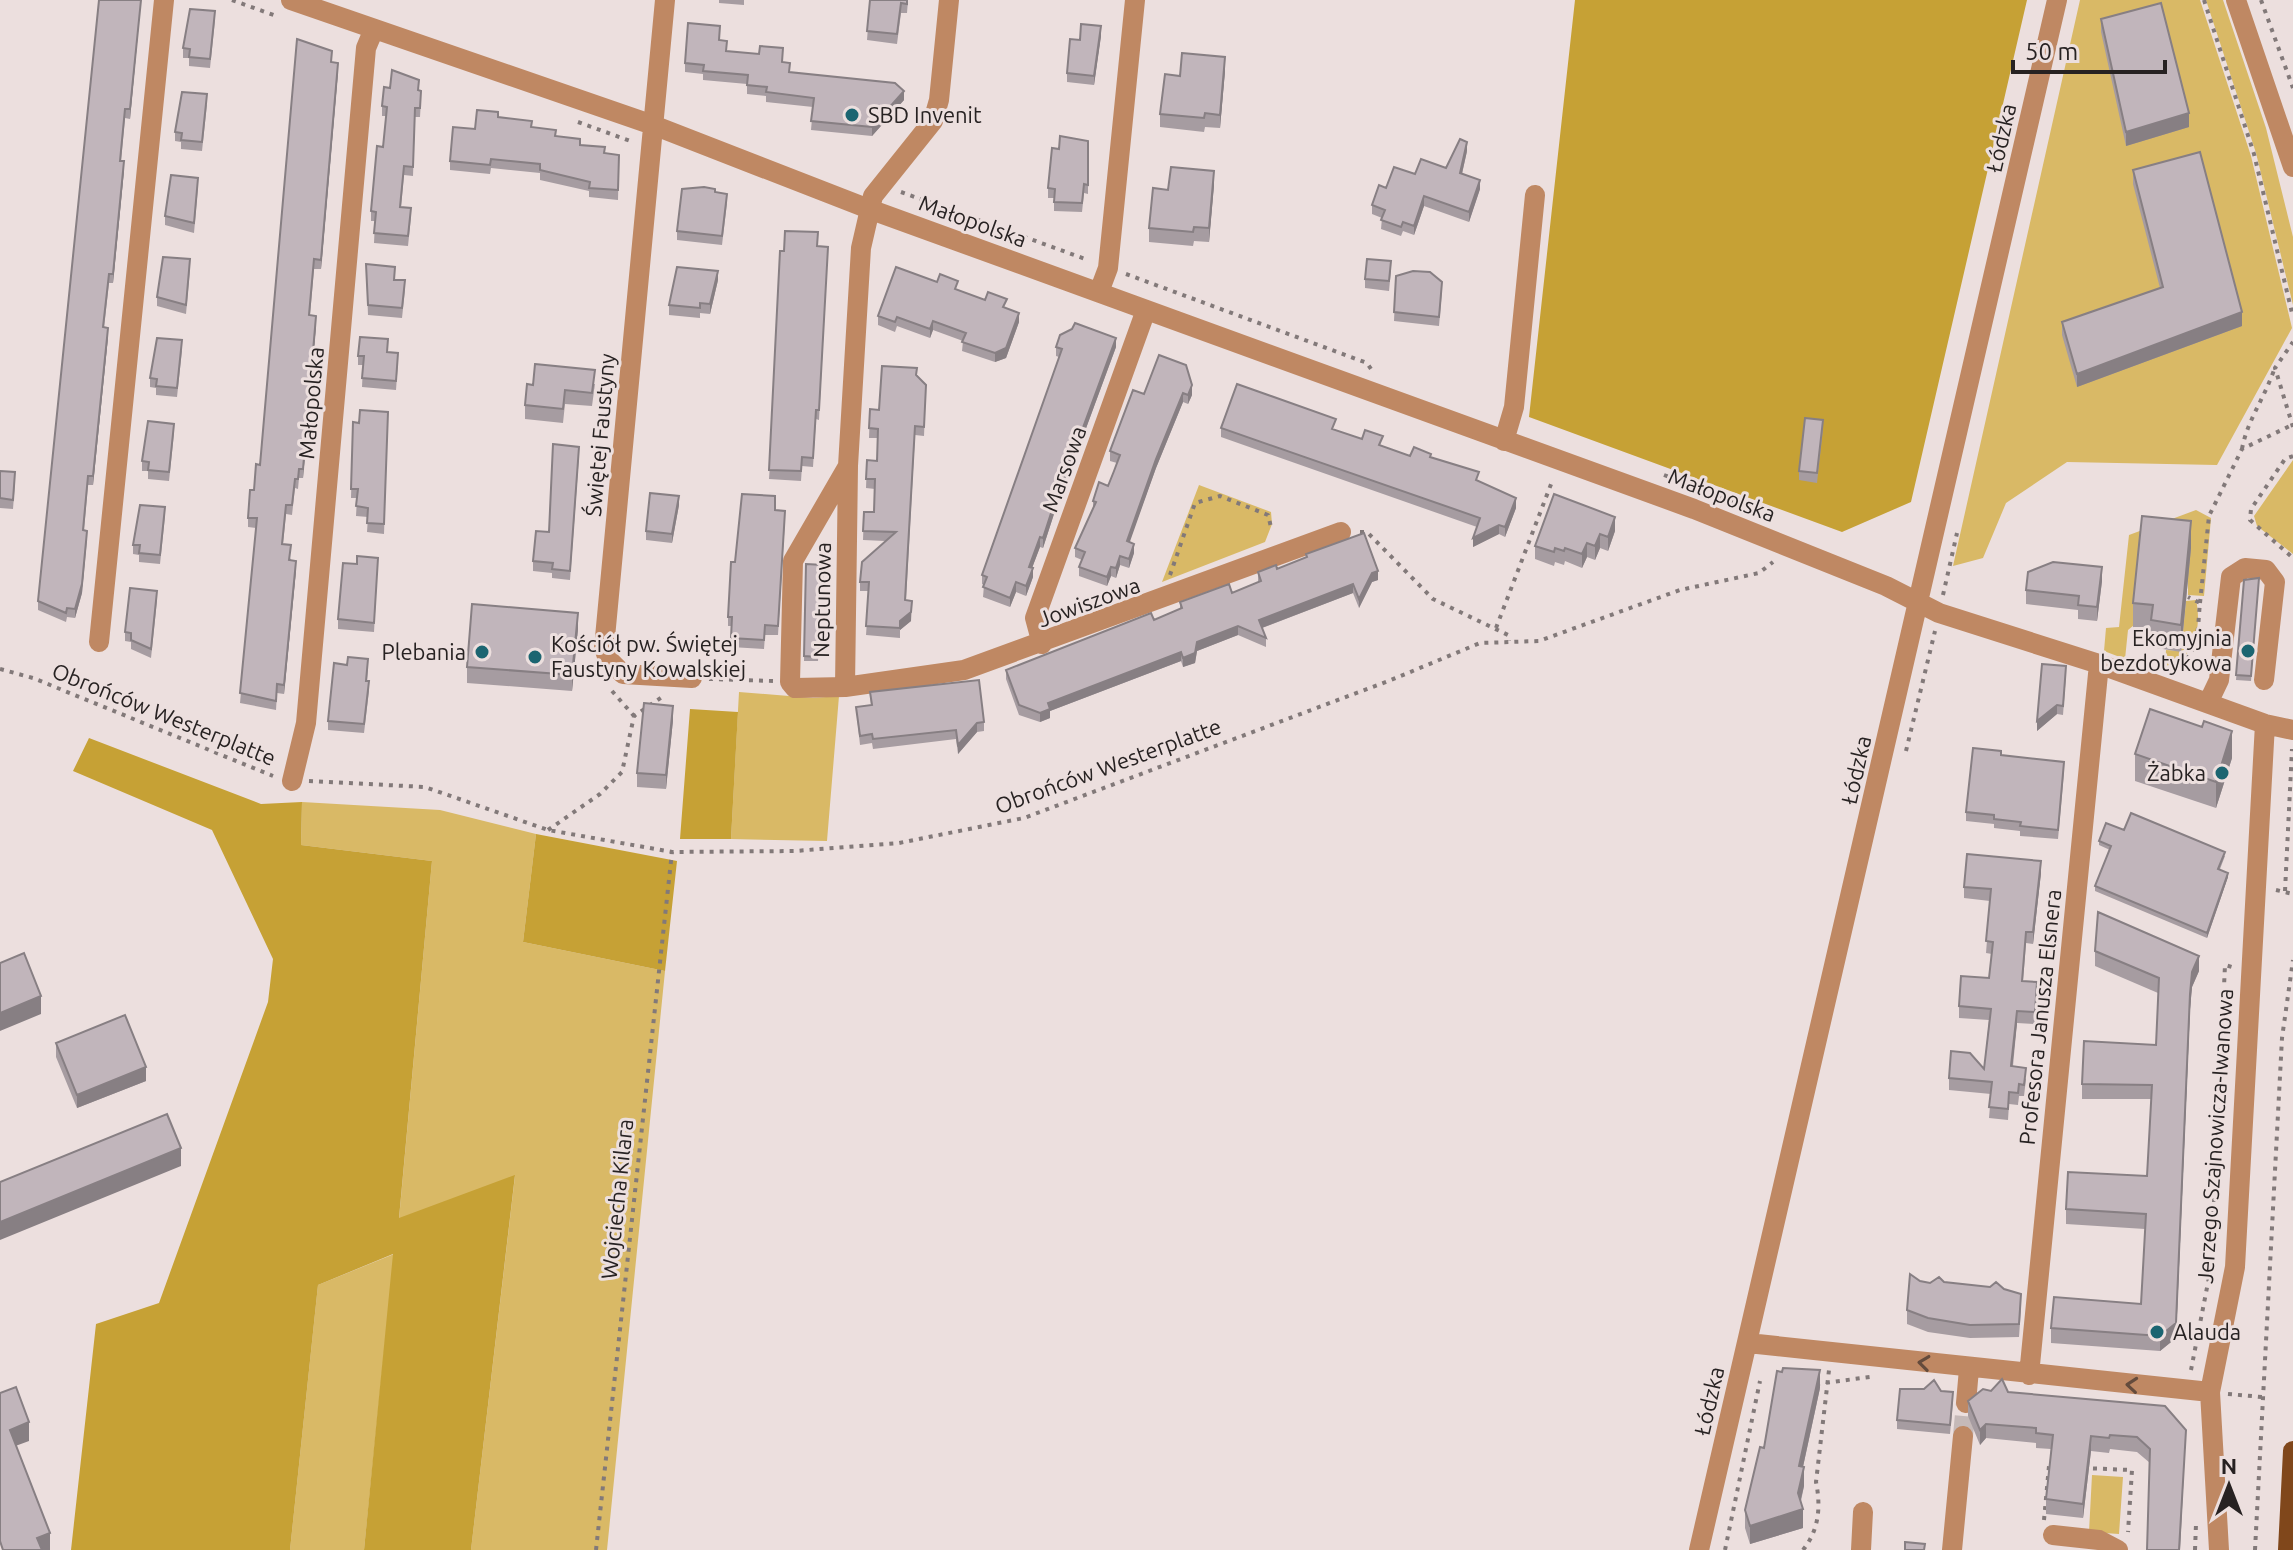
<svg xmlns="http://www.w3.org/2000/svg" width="2293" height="1550" font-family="Ubuntu,sans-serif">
<rect width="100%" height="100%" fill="#ecdfde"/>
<path fill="#d9b966" d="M2080 0H2200L2251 156 2292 328 2217 465 2067 462 2006 503 1983 558 1953 566Z
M2206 0H2223L2266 128 2293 237V305L2256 153Z
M2293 460V554L2257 526 2254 516Z
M1199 485 1271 512 1272 524 1265 542 1162 582Z
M2196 510 2211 518 2204 596 2188 595V581L2128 630 2125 659 2104 651 2106 628 2119 627 2129 535Z
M2196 600C2202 626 2195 662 2165 666L2166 650 2181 651 2186 601Z
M739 692 813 698 839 696 827 841 731 839Z
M302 802 440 810 536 834 523 942 665 971 607 1550H471L515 1176 399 1219 432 861 301 845Z
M394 1254 364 1550H290L318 1285Z
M2092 1475 2123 1477 2119 1534 2089 1532Z"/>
<path fill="#c6a135" d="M1575 0H2027L1911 502 1842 532 1529 417Z
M690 709 738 712 731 839H680Z
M89 738 261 804 302 802 301 845 432 861 399 1218 515 1175 471 1550H364L393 1254 318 1285 290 1550H71L96 1324 159 1303 268 1002 273 959 212 830 73 771Z
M536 834 677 861 665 971 523 942Z"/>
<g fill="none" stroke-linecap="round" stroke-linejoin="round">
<path stroke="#c5b9b8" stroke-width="20" stroke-dasharray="20 10" stroke-linecap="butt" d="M1963 1436 1966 1403"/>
<path stroke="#827979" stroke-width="4" stroke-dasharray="4 6" stroke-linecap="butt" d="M232 0 279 17
M2204 0 2254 154 2293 317
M2261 0 2293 88
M578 122 633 142
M901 192 1088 260
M1126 274 1367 363 1371 369
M2293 427 2275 368 2293 342
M2242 449C2247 421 2264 399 2274 370
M2293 456 2285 459 2251 509 2250 520 2293 558
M1664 475 1746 506
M1360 532H1367L1433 599 1508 635 1509 641
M1170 575 1195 503 1220 496 1268 515 1271 527
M1943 595 1957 533
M2200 603 2209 516 2242 449 2292 425
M1496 628 1553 479
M0 669 33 678 273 776
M2169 669C2201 659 2197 630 2200 603L2188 597
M709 679 773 681
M612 691 634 716
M1906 751 1935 631
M309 781 425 787 548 830 672 852 795 851 899 843 1024 818 1391 680 1480 643 1539 641 1680 590 1759 573 1773 562
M548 830 600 794 622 772 634 716 662 697
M2276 890 2293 894
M2285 891 2292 749
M2191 1370 2211 1267 2225 965 2232 967
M1816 1384 1870 1377
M2228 1394 2262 1397
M2083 1468 2132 1470 2128 1532
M2044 1520 2049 1466 2055 1467
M596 1550 672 852
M1725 1550 1760 1381
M1803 1550C1819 1530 1821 1507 1816 1482L1829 1370
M2195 1550 2196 1524
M2255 1550 2282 1038 2293 960"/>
<path stroke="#bf8863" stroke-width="20" d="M291 0 653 125 869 209 1694 509 1886 586 1939 613 2099 664 2265 724 2293 730
M665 0 604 648 608 659 623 674 692 678
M2236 0 2293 167
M1099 292 1108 268 1135 0
M1504 441 1514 407 1535 195
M848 466 793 561 790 682 795 688 845 687 964 670 1341 532
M99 642 164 0
M1042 644 1035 618 1146 310
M845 687 848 466 861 248 873 196 933 121 939 100 949 0
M2208 703 2219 680 2231 577 2245 568 2266 570 2275 582 2264 680
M292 781 306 723 366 48 374 29
M1748 1343 2210 1392
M2029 1375 2099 664
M1966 1403 1969 1369
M2053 1535 2099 1540 2118 1550
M1699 1550 2057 0
M1861 1550 1863 1512
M1952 1550 1963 1436
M2219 1550 2210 1392 2235 1267 2265 724"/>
<path stroke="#80471b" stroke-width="20" d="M2288 1550 2293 1451"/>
</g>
<path fill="#a69ca1" d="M141 0 130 119 125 118 121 161 124 170 113 283H109L104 328 108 337 93 485H88L84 530 87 540 82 593 75 618 67 617 66 622 38 610V601Z
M719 0H744V5L719 3Z
M870 0H908L907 13H901L897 44 867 40Z
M2101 19 2189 127 2126 146 2101 32Z
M215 20 210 68 189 66V58H183V48Z
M1101 36 1094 85 1067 82V73L1080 40Z
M720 40 727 51 783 62 790 72 904 100 872 136 811 130 813 107 766 102V96L747 94V84L703 80V74L685 72V63Z
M332 62 338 72 321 269H314L310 315 316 325 303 478H299L298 489 295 488 292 515 286 514 283 544 296 570 284 694 277 693 276 710 240 703 256 528 248 527V518L260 465Z
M1225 71 1220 128 1205 127 1204 132 1160 127V114L1180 76Z
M419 90 421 100 420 117H415L413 176 404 175 401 207 411 217 408 246 374 243 375 221H371V211L383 147 386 116H382V106Z
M207 104 202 151 181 149V142L175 141V132Z
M498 117 532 127 605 153 619 155 618 200 589 197V191L540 180V173L491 168 490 174 450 170V161L475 129Z
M1088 141V194L1084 193 1082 212 1054 211V198H1048V188L1059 149Z
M1467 151 1462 174 1480 189 1469 222 1424 206 1414 235 1403 231 1401 236 1381 229 1382 218 1372 214V205L1386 188 1415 174 1446 168Z
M2133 170 2242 326 2077 387 2062 335V322L2160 288 2133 184Z
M1214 185 1209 242 1194 241 1193 246 1149 242V228L1168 190Z
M198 187 194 233 165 225V216Z
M727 203 722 245 677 240V231Z
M818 247H828L819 420 816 419 813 467 802 466 801 481 769 479 784 251Z
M366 264 394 280 405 290 402 318 368 315Z
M190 269 186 314 157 306V297Z
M1391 270 1389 291 1365 288V279Z
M1396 276 1442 291 1439 326 1394 321Z
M718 280 710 314 700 313V318L669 315V305Z
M958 290 1006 308 1019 322 1006 358 995 362 962 351 963 341 933 330 930 338 897 326 895 332 878 325V316Z
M1056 347H1116L1078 450 1075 449 1043 548 1040 547 1032 568 1033 577 1026 596 1016 592 1010 607 983 597 984 585 982 584V575L1059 357 1056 356Z
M182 350 177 397 156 395V388L150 387V378Z
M388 352 398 362 396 390 362 387 363 365H358V356Z
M1159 355 1192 395 1188 404 1183 402 1156 468 1129 542 1134 553 1129 568 1120 565 1116 578 1111 576 1107 586 1079 576V567L1082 560 1075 557V548L1093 509V501L1108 486 1117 463 1110 461V451L1144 394Z
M917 375 926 385 924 436 915 435 906 600 911 621 900 630V638L866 635 869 591H860V582L885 541 863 540 864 512H874L875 489 866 488 867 460 877 461 878 438H869L870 409 879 410Z
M595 384 592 406 565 404 563 423 525 419V405L533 385Z
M388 412 384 534 367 532 368 517 356 516 357 498H351L353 422 359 423Z
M1221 428 1336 429 1335 430 1410 456 1431 457 1479 482 1516 508 1505 537 1499 534 1473 547 1477 527 1221 437Z
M1823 429 1817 483 1799 480V471Z
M174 433 169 481 148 479V471H142V461Z
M579 456 570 580 552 578V573L533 571V561L549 532Z
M0 471 15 482 13 509 0 508Z
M679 505 672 543 646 540V531Z
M775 510 785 520 778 635H765L764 649 731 647 732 626H728V617L735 562Z
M165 516 160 564 139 562V555L133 554V545Z
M1615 531 1608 551 1600 548 1595 560 1587 557 1582 568 1565 561 1564 565 1555 562 1554 566 1535 559V546Z
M2191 548 2181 652 2151 647V632L2133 629V603Z
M1306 554 1378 580 1372 582 1359 608 1353 593 1262 628 1266 638V647L1238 635 1197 651 1195 663 1183 667 1181 661 1050 711V718L1040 722 1019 715 1006 679V670L1154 620 1180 609V602L1232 593 1258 582V572L1277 569 1306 558Z
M378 558 374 632 338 629V619L357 564Z
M806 564 823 565 818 661H804Z
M2259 578 2251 681 2236 680 2244 580Z
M2102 581 2097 621 2078 619V610L2026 604V590Z
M157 600 151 658 131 649V642L125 641V632Z
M578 629 572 691 467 683V667Z
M368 668 367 681 369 691 364 733 328 730V721Z
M2066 675 2063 715 2057 714 2037 731Z
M870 692 984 722V731L977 732 958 754 956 739 873 749 872 743 860 745 856 707 871 705Z
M673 720 666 789 637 787V773Z
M2202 727 2232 758 2216 808 2135 781V754Z
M2001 755 2064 772 2058 839 2020 836V831L1994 828V824L1966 821V812Z
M2124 830 2225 856 2220 869 2228 877 2207 938 2095 891V886L2110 850 2099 845V841Z
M2041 873 2033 944 2026 943 2023 981 2037 994 2035 1024 2017 1023 2013 1066 2026 1079 2024 1096H2019L2018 1105 2009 1104 2008 1120 1989 1118 1991 1094 1949 1090V1078L1984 1069 1989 1020 1959 1018V1006L1989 978 1992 954 1986 953 1990 901 1964 898V887Z
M2095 951 2199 971 2192 987 2190 1009 2176 1338 2160 1351 2051 1343V1328L2141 1304 2145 1229 2066 1224V1209L2147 1176 2152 1099H2082V1084L2156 1045 2158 993 2095 966Z
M56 1043 146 1081 77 1108 56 1057Z
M1920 1281 1930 1283 1944 1282 2021 1308 2019 1337 1970 1338 1928 1332 1907 1324V1310Z
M1820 1388 1803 1467 1804 1486 1801 1501 1803 1528 1750 1544 1745 1528V1510L1764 1448Z
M1941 1391 1953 1401 1950 1434 1897 1429V1420Z
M2008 1392 2186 1445 2150 1463 2137 1452 2110 1449 2109 1453 2091 1451 2083 1518 2046 1514V1499L2051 1449 2036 1448V1443L1986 1438 1980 1445 1968 1416V1401Z"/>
<path fill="#877f83" d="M141 0 130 119V109Z
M1101 26V36L1094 85V76Z
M1225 57V71L1220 128V115Z
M338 63V72L321 269V260Z
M904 91V100L872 136V127Z
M2189 113V127L2126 146V132Z
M1467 142V151L1460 182V173Z
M124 161V170L113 283V274Z
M1214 171V185L1209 242V228Z
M1480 180V189L1469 222V212Z
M1424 196V206L1414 235V226Z
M718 271V280L710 314V304Z
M2242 312V326L2077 387V374Z
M1019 313V322L1006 358 995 362V353Z
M316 316V325L303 478V469Z
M933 321V330L930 338V329Z
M108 328V337L93 485V476Z
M1116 338V347L1078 450V441Z
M1192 385V395L1188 404V395Z
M1183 393V402L1156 468 1127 550V541L1156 459Z
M1075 439V449L1043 548V538Z
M679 496V505L672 543V534Z
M1516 498V508L1505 537V527Z
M1615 517V531L1608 551V537Z
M2191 521V548L2181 652V625Z
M1499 525V534L1473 547V538Z
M87 531 82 593 75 618V609Z
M1600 534V548L1595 560V546Z
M1040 537V547L1029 576V567Z
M1587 543V557L1582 568V554Z
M1134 544V553L1129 568V559Z
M1120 556V565L1116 578V568Z
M296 561V570L284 694V685Z
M1111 567V576L1107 586V577Z
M2102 567V581L2097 621V607Z
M1033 568V577L1026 596V586Z
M1378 571V580L1372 582 1359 608V599L1372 573Z
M1016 582V592L1010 607V598Z
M1353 584V593L1259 629V620Z
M912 601 911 621 900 630V638V621Z
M578 613V629L572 691V675Z
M1238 626V635L1197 651 1195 663 1183 667V658L1197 642Z
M1181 652V661L1050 711V718L1040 722V713L1048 703Z
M2057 705V714L2037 731V721Z
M673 706V720L666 789V775Z
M977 723V732L958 754V745Z
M2232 731V758L2216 808V782Z
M2041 861V873L2033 944V932Z
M2228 873V877L2207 938V933Z
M2199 956V971L2192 987 2190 1009 2176 1338 2160 1351V1336L2192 972Z
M41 996V1014L0 1031V1013Z
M2017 1011V1023L2011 1078V1066Z
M146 1067V1081L77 1108V1095Z
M181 1148V1166L0 1240V1222Z
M1820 1370V1388L1799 1485V1466Z
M29 1422V1441L10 1448V1430Z
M1986 1424V1438L1980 1445V1430Z
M2186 1430 2180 1550H2179Z
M2091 1436V1451L2083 1518V1504Z
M1804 1467V1486L1798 1511 1803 1509V1528L1750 1544V1526L1798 1493Z
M50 1533V1550H37V1538Z"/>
<path fill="#c1b5bb" stroke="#877f83" stroke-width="2" d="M99 0H141L130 109H125L120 161H124L113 274H109L103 327 108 328 93 476H88L83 530 87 531 82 584 75 609 67 608 66 613 38 601Z
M870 0H907V4L901 3 897 34 867 31Z
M2161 3 2189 113 2126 132 2101 19Z
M190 9 215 11 210 59 189 57 190 49 183 48Z
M688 23 720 26 719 40 727 41 726 51 759 54 760 46 783 48 782 62 790 63 789 72 895 83 904 91 872 127 811 121 814 98 766 92 767 87 747 85 748 75 703 71 704 65 685 63Z
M1081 24 1101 26 1094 76 1067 73 1070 39 1080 40Z
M297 39 332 51 331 62 338 63 321 260 314 259 309 315 316 316 303 469H299L298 479H295L292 505H286L282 544 291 545 289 560 296 561 284 685 277 684 276 701 240 693 257 518H248L250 490H254L256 464 260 465Z
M1182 53 1225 57 1220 115 1205 113 1204 118 1160 114 1165 74 1180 76Z
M392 70 419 80 418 90 421 91 420 108H415L413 167 404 166 400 207 411 208 408 236 374 233 376 212 371 211 377 146 383 147 387 107 382 106 384 87 390 88Z
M182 92 207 94 202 142 181 140 182 133 175 132Z
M477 110 498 112V117L532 121 531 127 556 130 555 136 580 139V145L605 147 604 153 619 155 618 190 589 188 590 182 540 170V164L491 159 490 165 450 161 453 127 475 129Z
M1060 136 1088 141V185L1084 184 1082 203 1054 202 1055 189 1048 188 1052 148 1059 149Z
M1460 139 1467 142 1460 173 1480 180 1469 212 1424 196 1414 226 1403 222 1401 227 1381 220 1385 210 1372 205 1379 185 1386 188 1394 167 1415 174 1421 159 1446 168Z
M2200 152 2242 312 2077 374 2062 322 2163 287 2133 170Z
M1171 167 1214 171 1209 228 1194 227 1193 232 1149 228 1153 188 1168 190Z
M171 175 198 178 194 223 165 216Z
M704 187 715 189V192L727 194 722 236 677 231 682 189Z
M785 231 818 232 817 246 828 247 819 410H816L813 458 802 457 801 471 769 470 780 251H784Z
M163 257 190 259 186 305 157 297Z
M1367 259 1391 261 1389 281 1365 279Z
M366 264 395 267 394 280H405L402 308 368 305Z
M677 267 718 271 710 304 700 303V308L669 305Z
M896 267 937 282 940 274 958 281 955 289 985 300 988 292 1007 299 1003 307 1019 313 1006 348 995 353 962 342 966 333 933 321 930 329 897 317 895 322 878 316Z
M1413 271 1430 272 1442 282 1439 317 1394 312 1396 276Z
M1075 323 1116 338 1078 441 1075 439 1043 538 1040 537 1029 567 1033 568 1026 586 1016 582 1010 598 983 587 987 577 982 575 1062 349 1056 347 1060 335 1072 329Z
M360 337 388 339 387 352 398 353 396 381 362 378 364 356H358Z
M157 338 182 340 177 388 156 386 157 379 150 378Z
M1159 355 1186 365 1192 385 1188 395 1183 393 1156 459 1127 541 1134 544 1129 559 1120 556 1116 568 1111 567 1107 577 1079 567 1085 552 1075 548 1096 502 1093 501 1099 482 1108 486 1114 471 1120 455 1110 451 1133 390 1144 394Z
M535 364 595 370 592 393 565 390 563 409 525 405 527 384 533 385Z
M882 366 917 368 916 375 926 385 924 427 915 426 905 600 912 601 911 612 900 621V628L866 626 869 582H860L862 562 896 532 863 531 864 512H874L875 479H866L867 460 877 461 878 429 869 428 870 409 879 410Z
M1237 384 1336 419 1332 429 1362 439 1365 430 1383 436 1379 445 1410 456 1414 447 1431 454 1430 457 1479 472 1476 480 1516 498 1505 527 1499 525 1473 538 1480 518 1221 428Z
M360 410 388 412 384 524 367 523 368 508 356 506 358 489H351L353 422 359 423Z
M1805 418 1823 420 1817 473 1799 471Z
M148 421 174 424 169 472 148 470 149 462 142 461Z
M553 444 579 447 570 571 552 569 553 563 533 561 536 531 549 532Z
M0 471 15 472 13 500 0 498Z
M650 493 679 496 672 534 646 531Z
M742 494 775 496V510L785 511 778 626 765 625 764 640 731 638 732 617H728L731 562H735Z
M1554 494 1615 517 1608 537 1600 534 1595 546 1587 543 1582 554 1565 548 1564 551 1555 548 1554 552 1535 546Z
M140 505 165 507 160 555 139 553 140 545H133Z
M2142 516 2191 521 2181 625 2151 620 2153 605 2133 603Z
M1364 533 1378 571 1372 573 1359 599 1353 584 1259 620 1266 638 1238 626 1197 642 1195 653 1183 658 1181 652 1048 703 1050 709 1040 713 1019 705 1006 670 1151 613 1154 620 1182 608 1180 602 1229 584 1232 593 1261 581 1258 572 1276 565 1277 569 1307 557 1306 554Z
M357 556 378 558 374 623 338 619 343 563 357 564Z
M2053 562 2102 567 2097 607 2078 605 2079 596 2026 590 2028 572Z
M806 564 823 565 818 657 804 656Z
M2259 578 2251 676 2236 675 2244 580Z
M130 588 157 591 151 649 131 640V633L125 632Z
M472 604 578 613 572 675 467 667Z
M348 657 368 659 366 681H369L364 724 328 721 334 663 347 665Z
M2042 664 2066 666 2063 706 2057 705 2037 721Z
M979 680 984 722 977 723 958 745 956 730 873 739 872 734 860 736 856 707 872 705 870 692Z
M644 703 673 706 666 775 637 773Z
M2150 709 2202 727 2204 721 2232 731 2216 782 2135 754Z
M1973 748 2001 751V755L2064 762 2058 830 2020 826 2021 822 1994 819V815L1966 812Z
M2131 813 2225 852 2218 869 2228 873 2207 933 2095 886 2111 846 2099 841 2106 823 2124 830Z
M1967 854 2041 861 2033 932H2026L2022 981 2037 982 2035 1012 2017 1011 2011 1066 2026 1068 2024 1085 2019 1084 2018 1093 2009 1092 2008 1109 1989 1107 1992 1082 1949 1078 1951 1051 1970 1053 1984 1069 1991 1009 1959 1006 1961 976 1989 978 1993 942 1986 941 1991 889 1964 887Z
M2098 912 2199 956 2192 972 2190 994 2176 1323 2160 1336 2051 1328 2054 1297 2141 1304 2146 1214 2066 1209 2068 1172 2147 1176 2152 1085 2082 1084 2084 1041 2156 1045 2159 978 2095 951Z
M24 953 41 996 0 1013V963Z
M125 1015 146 1067 77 1095 56 1043Z
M167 1114 181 1148 0 1222V1182Z
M1910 1274 1920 1281 1930 1283 1939 1277 1944 1282 1990 1287 1996 1282 2004 1289 2021 1294 2019 1324 1970 1325 1928 1318 1907 1310Z
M1783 1368 1820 1370 1799 1466 1804 1467 1798 1493 1803 1509 1750 1526 1745 1510 1760 1447 1764 1448 1777 1371 1782 1372Z
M2002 1379 2008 1392 2165 1406 2186 1430 2179 1550H2147L2150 1449 2137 1437 2110 1435 2109 1438 2091 1436 2083 1504 2046 1499 2053 1435 2036 1433V1428L1986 1424 1980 1430 1968 1401 1983 1389 1991 1391Z
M1934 1380 1941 1391 1953 1392 1950 1425 1897 1420 1900 1389H1924Z
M16 1387 29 1422 10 1430 50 1533 37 1538 42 1550H3L0 1541V1393Z
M1905 1542 1925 1544 1924 1550H1905Z"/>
<defs><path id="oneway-chevron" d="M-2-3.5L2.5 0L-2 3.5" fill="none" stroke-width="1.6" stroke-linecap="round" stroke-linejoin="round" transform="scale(2)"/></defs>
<g stroke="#644b3c">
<use href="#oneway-chevron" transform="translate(1924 1363) rotate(-173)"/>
<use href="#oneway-chevron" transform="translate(2132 1385) rotate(-175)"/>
</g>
<g fill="#1b6571" stroke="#ecdfde" stroke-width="3">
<circle cx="852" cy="115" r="8"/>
<circle cx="2248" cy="651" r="8"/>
<circle cx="482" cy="652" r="8"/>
<circle cx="535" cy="657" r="8"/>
<circle cx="2222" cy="773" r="8"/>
<circle cx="2157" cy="1332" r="8"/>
</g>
<g text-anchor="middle" stroke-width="6" stroke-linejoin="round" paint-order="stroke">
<g font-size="22" fill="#272222" stroke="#ecdfde" text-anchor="start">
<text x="868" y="123">SBD Invenit</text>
<text x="2232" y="646" text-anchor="end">Ekomyjnia<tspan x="2232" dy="25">bezdotykowa</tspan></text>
<text x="551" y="652">Kościół pw. Świętej<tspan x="551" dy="25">Faustyny Kowalskiej</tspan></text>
<text x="466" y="660" text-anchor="end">Plebania</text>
<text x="2206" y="781" text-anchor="end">Żabka</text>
<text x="2173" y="1340">Alauda</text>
</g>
<g font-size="22" fill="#272222" stroke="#ecdfde">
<text transform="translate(2001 138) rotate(-77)" y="8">Łódzka</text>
<text transform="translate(973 221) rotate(20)" y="8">Małopolska</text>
<text transform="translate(311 403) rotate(-85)" y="8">Małopolska</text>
<text transform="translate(600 435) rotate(-85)" y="8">Świętej Faustyny</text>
<text transform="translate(1064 469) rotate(-70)" y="8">Marsowa</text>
<text transform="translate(1722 495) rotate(21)" y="8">Małopolska</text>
<text transform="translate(822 600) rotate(-89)" y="8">Neptunowa</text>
<text transform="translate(1089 602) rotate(-20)" y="8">Jowiszowa</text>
<text transform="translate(164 714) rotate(22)" y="8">Obrońców Westerplatte</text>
<text transform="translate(1108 766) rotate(-20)" y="8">Obrońców Westerplatte</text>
<text transform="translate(1856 770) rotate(-77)" y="8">Łódzka</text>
<text transform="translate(2040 1017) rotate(-84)" y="8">Profesora Janusza Elsnera</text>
<text transform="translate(2215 1136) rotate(-86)" y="8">Jerzego Szajnowicza-Iwanowa</text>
<text transform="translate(617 1199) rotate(-84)" y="8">Wojciecha Kilara</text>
<text transform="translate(1709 1401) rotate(-77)" y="8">Łódzka</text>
</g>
</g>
<g transform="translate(2229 1486)" stroke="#ecdfde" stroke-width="6" paint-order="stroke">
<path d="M0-6L14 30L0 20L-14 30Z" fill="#272222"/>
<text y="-12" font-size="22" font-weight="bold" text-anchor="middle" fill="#272222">N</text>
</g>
<path d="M2013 60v12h152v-12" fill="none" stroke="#272222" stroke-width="4"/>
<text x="2025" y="60" font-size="24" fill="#272222" stroke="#ecdfde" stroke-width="6" paint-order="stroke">50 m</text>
</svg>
